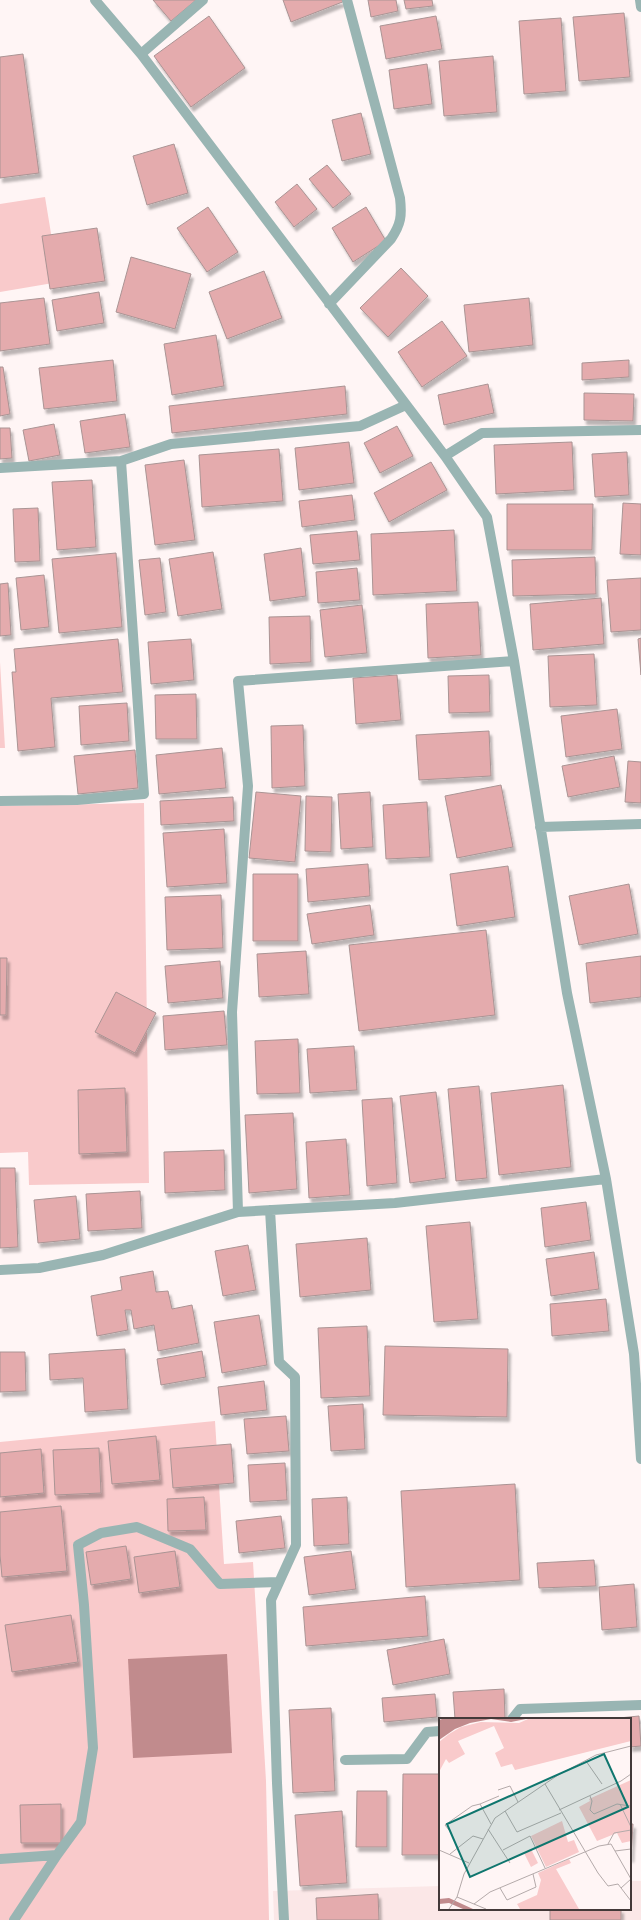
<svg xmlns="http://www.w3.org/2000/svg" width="641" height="1920" font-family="'Fira Sans Condensed',sans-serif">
<defs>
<filter id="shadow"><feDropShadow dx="2.5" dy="4.5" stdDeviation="1" flood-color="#0004"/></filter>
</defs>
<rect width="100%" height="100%" fill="#fff5f5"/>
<path fill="#fbe7e7" d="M630 1881H641V1920H274L273 1891 440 1886V1909H630Z"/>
<path fill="#f9cacb" d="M45 197 59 282 0 292V204Z
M0 662 5 748H0Z
M144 803 149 1183 29 1185 28 1152 0 1153V806Z
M215 1421 224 1564 253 1562 266 1781 269 1920H0V1442Z"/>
<path fill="#c18b8d" d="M227 1654 232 1753 133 1758 128 1659Z"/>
<path fill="#e4abad" stroke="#aa9494" filter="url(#shadow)" d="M153 0H196L171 21Z
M283 0H345V1L291 22Z
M368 0H396L398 11 371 17Z
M404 0H432L433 6 406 9Z
M624 13 630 77 579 81 573 17Z
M209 16 245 68 191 107 154 56Z
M436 16 442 49 386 59 380 26Z
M561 18 566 91 524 94 519 21Z
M23 54 39 173 0 178V57Z
M493 56 497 112 444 116 439 61Z
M427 64 432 104 394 109 389 70Z
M361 113 371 154 342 161 332 120Z
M174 144 188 193 147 205 133 156Z
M327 165 351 194 333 208 309 179Z
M297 184 317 209 294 227 275 202Z
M208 207 238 252 207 272 177 228Z
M366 207 386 241 353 262 332 228Z
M97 228 105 281 50 289 42 236Z
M131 257 191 274 175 329 116 312Z
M401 268 428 296 388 337 360 308Z
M264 271 282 318 227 339 209 292Z
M99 292 104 323 57 331 52 300Z
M44 298 50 344 0 351V303Z
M529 298 533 345 469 352 464 305Z
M442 321 467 356 422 387 398 352Z
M216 335 224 386 172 395 164 344Z
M113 360 117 401 44 409 39 368Z
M629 360V377L582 380V363Z
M0 367H3L10 414 0 416Z
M488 384 494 413 444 425 438 395Z
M345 386 347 414 172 433 169 406Z
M584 393 634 394 633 421 584 420Z
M125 414 130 447 85 453 80 421Z
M54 424 60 455 29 461 23 430Z
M397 426 413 456 380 473 364 443Z
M0 428H10L12 458 0 459Z
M349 442 354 483 299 490 295 448Z
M572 442 574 490 496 494 494 445Z
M279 449 283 501 202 507 199 455Z
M627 452 629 495 595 497 592 454Z
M184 460 195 540 155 545 145 465Z
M431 462 447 490 389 522 374 493Z
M92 480 96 547 57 550 52 482Z
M352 495 355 520 302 527 299 501Z
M623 503 641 504V555L620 554Z
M507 504H593L592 550H507Z
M38 508 40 561 15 562 13 509Z
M454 530 457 591 373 595 371 534Z
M357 531 360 560 313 564 310 535Z
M301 548 306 596 270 601 264 554Z
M213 552 222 609 178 616 169 559Z
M116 553 122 627 59 633 52 559Z
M595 557 596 594 513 596 512 560Z
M160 558 166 612 145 615 139 560Z
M357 568 360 600 318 603 316 572Z
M44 575 49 627 21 630 16 578Z
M641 578V630L611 632 607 580Z
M8 583 11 635 0 636V584Z
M601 598 604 644 533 650 530 604Z
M478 602 481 655 428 658 426 604Z
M362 605 367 653 325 657 320 610Z
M310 616 311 662 270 664 269 617Z
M641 638V675L638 639Z
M118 639 123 692 51 698 55 747 18 751 12 672H16L14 649Z
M191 639 194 680 151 684 148 642Z
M594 654 597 705 550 707 548 656Z
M397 675 401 720 356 724 353 678Z
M489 675 490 712 449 713 448 676Z
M196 694 197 739H156L155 695Z
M127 703 129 741 81 745 79 706Z
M617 709 622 749 566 757 561 716Z
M303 725 305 786 272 788 271 726Z
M489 731 491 776 419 780 416 735Z
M222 748 226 788 159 794 156 755Z
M135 750 138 788 78 794 74 756Z
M614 756 620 787 568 797 562 766Z
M628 761 641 762V803L625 802Z
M501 785 513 847 457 858 445 796Z
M256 792 301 796 295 862 249 858Z
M370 792 373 847 341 849 338 794Z
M306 796 332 797 331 852 305 851Z
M233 797 234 821 161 825 160 801Z
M427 802 430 857 386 859 383 805Z
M224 829 227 883 167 887 163 833Z
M368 864 370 896 308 902 306 869Z
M508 866 515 917 457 926 450 874Z
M253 874H298V941H253Z
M629 884 638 934 579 945 569 896Z
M221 895 223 948 167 950 165 897Z
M370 905 374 935 312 944 307 914Z
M486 930 495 1015 359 1031 349 945Z
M306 951 309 994 259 997 257 954Z
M641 956V997L590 1003 586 963Z
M0 958H7L6 1015H0Z
M220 961 223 998 168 1003 165 966Z
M116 992 156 1013 135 1053 95 1032Z
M224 1011 227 1045 165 1050 163 1016Z
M298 1039 300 1093 257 1094 255 1041Z
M354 1046 357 1090 310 1093 307 1049Z
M563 1085 571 1167 499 1175 491 1093Z
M479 1086 487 1178 456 1181 448 1089Z
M125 1088 127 1152 79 1154 78 1090Z
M436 1092 446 1178 410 1183 400 1096Z
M392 1098 397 1183 367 1186 362 1100Z
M293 1113 297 1189 249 1193 245 1115Z
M346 1139 350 1195 309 1198 306 1142Z
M224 1150 225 1190 165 1193 164 1152Z
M0 1168H15L18 1247 0 1248Z
M140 1191 142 1228 88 1231 86 1194Z
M76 1196 80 1239 38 1243 34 1200Z
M586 1202 591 1240 545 1247 541 1208Z
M470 1222 478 1319 434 1322 426 1226Z
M367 1238 371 1290 300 1297 296 1244Z
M248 1245 256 1290 223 1296 215 1251Z
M594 1252 599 1289 551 1296 546 1259Z
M153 1271 156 1292 168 1291 172 1309 192 1305 199 1343 158 1351 154 1325 134 1329 131 1310H125L128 1330 97 1336 91 1296 122 1290 120 1277Z
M606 1299 609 1331 552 1336 550 1304Z
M259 1315 267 1365 222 1373 214 1322Z
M367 1326 370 1396 321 1398 318 1328Z
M385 1346 508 1349 507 1417 383 1415Z
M125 1349 128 1409 85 1412 83 1378 50 1380 49 1354Z
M202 1351 206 1377 161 1385 157 1359Z
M0 1352H25L26 1391 0 1392Z
M264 1381 267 1410 221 1415 218 1387Z
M363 1404 365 1449 331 1451 328 1406Z
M286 1416 289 1451 247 1454 244 1419Z
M156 1436 160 1480 112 1484 108 1441Z
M231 1444 234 1483 173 1488 170 1449Z
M99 1448 101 1493 55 1495 53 1450Z
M41 1449 44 1493 0 1497V1453Z
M285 1463 287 1500 250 1502 248 1465Z
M515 1484 520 1580 406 1587 401 1491Z
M204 1497 206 1530 168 1531 167 1499Z
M347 1497 349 1544 314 1546 312 1499Z
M61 1506 67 1571 2 1577 0 1555V1512Z
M281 1516 285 1548 239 1553 236 1521Z
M126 1546 131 1579 91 1585 86 1552Z
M175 1551 180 1587 139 1593 134 1557Z
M351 1551 356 1589 309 1595 304 1557Z
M594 1560 596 1586 539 1588 537 1563Z
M634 1584 637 1627 602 1630 599 1587Z
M425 1596 428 1636 306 1646 303 1607Z
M71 1615 78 1662 12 1672 5 1625Z
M444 1639 450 1674 393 1685 387 1650Z
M504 1689 505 1718 455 1719 453 1692Z
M435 1694 437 1717 384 1722 382 1698Z
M331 1708 335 1791 293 1793 289 1710Z
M639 1716 641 1746 630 1747V1719H609Z
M403 1774H440V1855H402Z
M357 1791H387V1847H356Z
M61 1804V1843H21L20 1805Z
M342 1811 347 1883 300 1886 295 1815Z
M630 1824H633L631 1858H630Z
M378 1894 379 1920H317L316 1898Z
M550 1909H621V1920H550Z"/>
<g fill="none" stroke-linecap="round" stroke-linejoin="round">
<path stroke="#99b5b3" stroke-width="10" d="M95 0 141 54 445 456 487 517 514 661 567 993 606 1179 634 1354 641 1459
M640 0 641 7
M141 54 203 0
M329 304 391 239C401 224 402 216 400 198L347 0
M445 456 482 433 641 430
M0 468 121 461 171 444 360 426 406 405
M0 801 77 800 144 794 121 461
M540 827 641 824
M270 1210 279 1362 295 1377 296 1545 271 1600 277 1783 284 1920
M238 1212 232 1012 248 786 238 681 514 661
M0 1270 39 1268 103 1255 238 1212 395 1203 606 1179
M512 1719 520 1709 641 1705
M345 1760 407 1759 427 1732 440 1731
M0 1859 57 1855
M14 1920 57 1855 81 1822 93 1748 84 1605 78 1545 101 1533 137 1527 190 1549 220 1584 279 1582"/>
</g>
<g transform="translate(439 1718)">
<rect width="192" height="192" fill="#fff5f5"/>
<path d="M89 1H192V23L76 52 73 46 62 49 56 35 65 30 55 8 19 23 26 36 10 45 7 41 0 54V24L10 16 22 9 42 4 80 5ZM192 62V123L183 125 178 115 158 123 140 89 151 83 150 81ZM123 103 129 124 135 122 140 134 107 149 92 118ZM92 131 99 145 92 149 85 135ZM130 141 132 145 117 151 140 191H81L78 186 98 177 102 162 99 155Z" fill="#f9cacb"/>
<path d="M3 1H87L72 4 52 1 31 5 16 11 0 22V2ZM10 180 34 191H24L10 185 0 186V181Z" fill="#c18b8d"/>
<path fill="none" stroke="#b4aaaa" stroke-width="1" d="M147 43 163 66M106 66 159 155 169 168 179 166 192 183M59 72 71 68 79 84M151 78 153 83 151 92 155 96 178 86 191 88M181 86 192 109M120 92 182 63 192 56M66 93 78 114 122 95M52 106 41 86 60 78M49 111 71 145M10 112 6 107 33 88 41 86M169 126 175 115 192 112M0 132 30 145M64 132 91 118 106 150M176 133 192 161 182 170M11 136 34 118 44 121M61 170 68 182 97 169 94 156M18 179 25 156 56 100 119 57 157 37 192 28M35 186 51 174 160 128 172 126 176 133 192 131M10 191 18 179 47 191"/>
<path fill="#0f766e" fill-opacity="0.15" stroke="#0f766e" stroke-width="2" d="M165 36 189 89 31 159 8 106Z"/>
<rect width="192" height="192" fill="none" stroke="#433939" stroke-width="2"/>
</g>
</svg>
